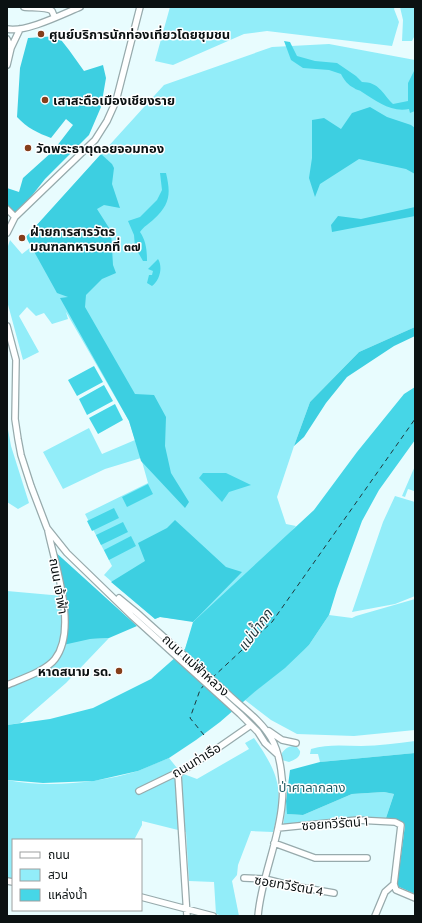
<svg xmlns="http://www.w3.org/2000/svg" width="422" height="923" font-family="Karla,'Noto Sans Thai',sans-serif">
<rect width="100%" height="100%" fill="#e8fcfe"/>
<path fill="#92edf9" d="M170 7H395L394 9 399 22 392 46 267 31 244 34 173 65 155 61Z
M400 7H415V35L412 41H402L403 20Z
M329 44 415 60V327L359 352 310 402 294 446 277 497 286 524 296 526 275 550 246 599 170 663 185 649 196 617 191 621 160 617 155 619 104 575 112 566 85 514 148 483 141 458 105 469 63 489 43 452 89 428 102 454 135 440 129 421 66 312 68 319 52 324 44 313 36 316 27 307 19 316 39 352 23 360 7 301V249L10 240 22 254 31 247 26 237 164 85 272 47Z
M7 424 11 446 29 503 18 509 7 502Z
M415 466V486L414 491 408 489 405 497 402 496Z
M395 496 415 502V596L395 604 352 612 383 522Z
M7 591 63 596 90 639 109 638 66 683 20 723 7 725Z
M415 599V730L354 736 297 734 271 720 245 700 309 645 329 615 352 618 356 616Z
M254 738C278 772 285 790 273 832L251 831 238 865 237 875 232 881 239 916H223L216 914 214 882 189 881 186 832 142 821V825L134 840H13V885L7 884V780C47 788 99 783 138 771 148 767 158 762 169 758L181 773 197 779 249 749 245 743Z
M415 741V753L320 762 318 754H310L311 749C328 744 344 746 361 746 379 746 397 743 415 741Z
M294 746 297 747 300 751C301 757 294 760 289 762L282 760V753C285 749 288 746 294 746Z
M384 792 394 794 385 821 357 820 283 828 286 801 288 814 303 815 352 794Z"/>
<path fill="#3dcfe1" d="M58 36 69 50 84 71 103 65 106 78 101 107 89 135 45 179 15 217 7 209V157L8 158 7 188 19 192 23 178 53 151 73 125 66 119 51 138C38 133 27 128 17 117L20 68 28 38Z
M370 107 387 117 411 125 415 128V174L406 169 359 159 320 184 315 197 309 178 312 158V120L324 118 341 129 352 113Z
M101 154 112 164 114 168 112 184 120 208 104 205 97 209 111 231 113 265 116 273 102 279 86 295 85 307 135 394 154 395 166 417 165 446 171 473 189 502 185 508 141 461 129 421 60 298 68 297 57 293 26 237Z
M415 207V216L332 232 331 225 338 216 361 219Z
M415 327V336L394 346 347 377 326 403 304 437 294 446 310 402 359 352Z
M175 520 226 567 242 572 193 622 160 617 155 619 111 582 145 561 138 543 167 528Z
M52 549 137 626 109 638 90 639 63 645 65 613Z
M415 753V894L397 886 405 825 385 821 394 794 384 792 352 794 303 815 287 814 286 801 290 770 320 762Z"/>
<path fill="#46d6e7" d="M284 41 290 42 297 56 315 61 337 63 356 76 362 82C379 82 382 93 393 104L408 101V83L414 71 415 111 410 113 409 109C392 113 376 101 362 92 360 90 356 90 354 88 348 85 344 80 341 74L329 70 303 68 291 60Z
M160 173H166C171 194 170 204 154 219 149 224 144 226 140 232 146 241 147 250 147 261H143L135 247 134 235 128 221 140 217 157 200 162 190Z
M158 259C163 267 160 280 152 286L147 283 149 275H152L153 271 148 269Z
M94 366 103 382 77 396 68 380Z
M104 385 113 401 87 415 79 399Z
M415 387V440L379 490 362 521 337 589 329 615 309 645 285 668 257 690 220 722 196 740 169 758 138 771 94 781 43 783 7 780V725L50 719 93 708 151 679 185 649 193 622 314 510 357 452 404 394Z
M115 404 123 420 98 434 89 418Z
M203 473H226L251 485 229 492 222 502 199 478Z
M148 484 153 494 127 507 122 497Z
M114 508 119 518 92 531 87 521Z
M123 522 128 532 101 545 96 535Z
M131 536 136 546 109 560 104 550Z"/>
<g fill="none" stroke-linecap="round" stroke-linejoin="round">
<path stroke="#20373b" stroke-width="1" stroke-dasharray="5 4" stroke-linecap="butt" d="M212 678 272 622 415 419
M204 735 190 718 200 690 204 685"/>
<g stroke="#97aaac" stroke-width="8">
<path id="minor" d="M24 7C30 8 48 7 52 11 52 11 54 16 55 17
M7 29C25 33 63 14 80 7
M7 39 11 48
M7 65 11 48 20 29
M7 209 15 217
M7 233 15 217 95 140 107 121 116 101 140 7
M7 326 16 360 15 419 18 439 21 455 31 486 47 528 67 553 132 616 240 714 258 732 265 743 277 754
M119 598 136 612C166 639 196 666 227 693 241 707 261 720 271 738 281 754 284 785 282 803 279 842 261 878 258 916
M7 685C21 679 46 671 55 659 78 629 55 565 48 531
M269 731 282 740 296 743
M178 774 187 916
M139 791 172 775 178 774 215 750 251 725
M278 828 357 820 395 822 401 825 394 884 396 890 415 898
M274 843 315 858H367
M244 878 265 879 293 886 334 893
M7 881 13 882
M141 897 213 916
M375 916 385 892 394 884"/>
</g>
<use href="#minor" stroke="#fff" stroke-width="5.5"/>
</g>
<g fill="#853e1b" stroke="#fff" stroke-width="1.5">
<circle cx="41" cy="34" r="4"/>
<circle cx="45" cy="100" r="4"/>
<circle cx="28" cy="148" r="4"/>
<circle cx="22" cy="238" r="4"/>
<circle cx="119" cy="671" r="4"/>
</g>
<g text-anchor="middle" stroke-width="3" stroke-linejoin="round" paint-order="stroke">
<g font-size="13" font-weight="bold" fill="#0b1112" stroke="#fff" text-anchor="start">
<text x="49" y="39">ศูนย์บริการนักท่องเที่ยวโดยชุมชน</text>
<text x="53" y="105">เสาสะดือเมืองเชียงราย</text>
<text x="36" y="153">วัดพระธาตุดอยจอมทอง</text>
<text x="30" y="236">ฝ่ายการสารวัตร<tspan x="30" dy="15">มณฑลทหารบกที่ ๓๗</tspan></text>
<text x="111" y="676" text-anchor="end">หาดสนาม รด.</text>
</g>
<g font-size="13" fill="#0b1112" stroke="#fff">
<text transform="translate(59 586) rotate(80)" y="5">ถนน เจ้าฟ้า</text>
<text transform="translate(196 665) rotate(42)" y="5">ถนน แม่ฟ้าหลวง</text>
<text transform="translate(196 760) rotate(-31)" y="5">ถนนท่าเรือ</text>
<text transform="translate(335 823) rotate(-4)" y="5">ซอยทวีรัตน์ 1</text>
<text transform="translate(289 885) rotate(10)" y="5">ซอยทวีรัตน์ 4</text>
</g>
<g font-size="13" fill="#215b62" stroke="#fff">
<text x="312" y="792">ป่าศาลากลาง</text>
</g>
<g font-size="14" font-style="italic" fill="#20373b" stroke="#fff">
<text transform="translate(255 630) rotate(-54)" y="5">แม่น้ำกก</text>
</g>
</g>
<rect width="422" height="923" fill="none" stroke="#0b1112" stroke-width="16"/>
<rect x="12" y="839" width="130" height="72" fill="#ffffff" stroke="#9da0a0"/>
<rect x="20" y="852" width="20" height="6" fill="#ffffff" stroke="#9da0a0"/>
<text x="48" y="859" font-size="12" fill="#0b1112">ถนน</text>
<rect x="20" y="869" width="20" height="12" fill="#92edf9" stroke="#9da0a0"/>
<text x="48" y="879" font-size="12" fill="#0b1112">สวน</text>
<rect x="20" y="889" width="20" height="12" fill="#46d6e7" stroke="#9da0a0"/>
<text x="48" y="899" font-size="12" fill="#0b1112">แหล่งน้ำ</text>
</svg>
